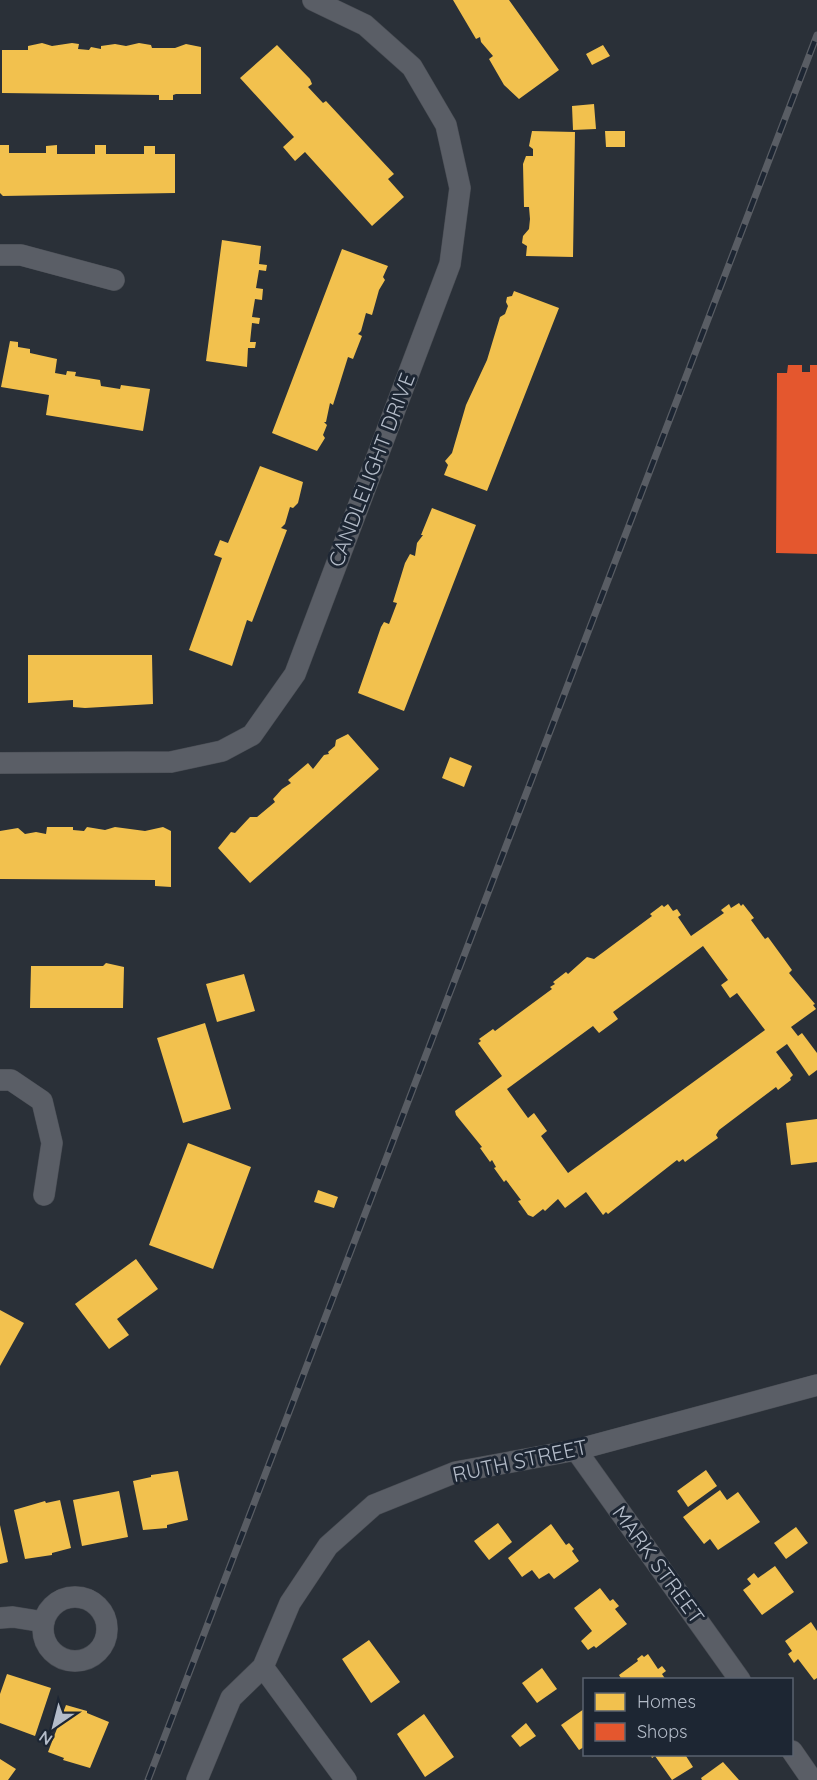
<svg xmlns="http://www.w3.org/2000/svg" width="817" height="1780" font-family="Quicksand,sans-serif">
<rect width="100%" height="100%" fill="#2a3038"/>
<path fill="#f2c14e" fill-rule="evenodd" d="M453 0H509L559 70 519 99 504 85 489 59 493 56 481 42 480 37 476 39Z
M42 43 52 46 72 43 79 44 78 49 89 50 91 47 101 49V46L115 44 126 46 139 43 151 45 152 48H175L186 44 201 47V94H176L173 95V100H159V95L2 93V50H28V46Z
M277 45 310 79 312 84 308 87 323 103 326 101 394 174 388 179 404 197 372 226 305 152 295 161 283 147 294 137 240 78Z
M603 45 610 56 592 65 586 54Z
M594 104 596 129 573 130 572 106Z
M532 131 575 132 573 257 526 256 527 246 522 243 523 236 529 229 530 219 529 207H524L523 164 526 156H533V149L529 146Z
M605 131H625V147H606Z
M0 145H9V153H46V146L57 145V154H95V145H106V154H144V146H155V154H175V193L3 196 0 193Z
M222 240 261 246 259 264 267 265 266 271 259 270 256 288 263 289 262 300 255 299 252 317 260 318 259 324 252 323 250 342H256L255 348H248L247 367 206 361Z
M342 249 388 266 383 277 385 280 379 290 372 315 366 313 361 331 358 334 362 336 353 359 348 357 333 405 330 403 326 422H324L327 425 323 435 325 438 317 451 272 433Z
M514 291 559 308 487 491 444 475 448 465 445 461 452 453 466 405 487 360 500 317 505 314 508 306 506 302 507 297 512 296Z
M10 341 18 342V347L30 349V353L57 359 55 373 66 375 67 371 76 372 75 376 100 380 101 386 120 389 121 385 150 389 143 431 46 415 49 395 1 387Z
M260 466 303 482 298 503 293 508 290 507 285 524 281 528 287 530 252 622 247 620 232 666 189 650 222 558 214 555 220 540 228 543Z
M432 508 476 525 404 711 358 693 381 627 384 622 389 624 397 603 393 602 405 563 410 554 415 556 417 543 423 535H421Z
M28 655H152L153 704 85 708 73 707V700L28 703Z
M348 734 379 769 250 883 218 848 231 832 235 833 250 817H257L275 802 273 799 282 789 291 783 288 780 308 763 313 769 324 755 329 754 328 752 335 746 336 740Z
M450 757 472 766 464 787 442 778Z
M47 827H73V830L84 831 87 827 105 830 115 827 145 831 163 827 171 831V887L155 886V880L0 879V831L18 828 25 834 36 832 46 834Z
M739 903 741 906 743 904 754 918 751 920 765 939 768 937 792 970 789 973 815 1004 813 1005 816 1009 791 1027 798 1036 802 1033 817 1053V1070L809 1076 787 1044 776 1052 793 1075 790 1078 791 1080 778 1090 776 1087 719 1130 716 1135 718 1138 685 1162 683 1159 679 1162 677 1160 608 1214 606 1212 603 1215 586 1192 565 1208 558 1199 545 1211 543 1209 533 1217 528 1215 518 1201 521 1200 506 1180 504 1182 494 1168 496 1167 492 1160 490 1162 480 1148 482 1147 456 1115 455 1111 502 1076 478 1043 481 1041 479 1039 493 1029 495 1031 552 989 550 987 555 984 553 982 566 972 568 974 587 957 594 959 652 916 650 914 662 905 664 907 668 904 673 911 677 909 681 915 678 917 691 936 724 913 721 910 729 904 731 908ZM703 946 728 980 721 985 730 998 737 993 765 1030 568 1173 541 1136 547 1131 534 1113 528 1118 507 1089 593 1026 599 1033 618 1019 613 1012Z
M106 963 124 967 123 1008H30L31 966H103Z
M244 974 255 1011 217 1022 206 984Z
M205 1023 231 1109 183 1123 157 1038Z
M817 1119V1162L791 1165 786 1123Z
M188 1143 251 1167 213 1269 149 1245Z
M318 1190 338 1197 334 1208 314 1202Z
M136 1259 158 1289 117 1319 129 1335 109 1349 75 1304Z
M0 1310 24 1323 0 1366Z
M706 1470 717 1486 688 1507 677 1491Z
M178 1471 188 1520 167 1525V1528L143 1530 133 1481 151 1477V1475Z
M720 1490 727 1500 738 1492 760 1522 718 1550 710 1539 704 1544 683 1517Z
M119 1491 128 1537 82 1546 73 1500Z
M60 1500 71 1548 52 1553V1555L25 1559 14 1510 45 1501 46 1503Z
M498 1523 512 1542 489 1560 474 1541Z
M551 1524 566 1545 569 1543 574 1549 572 1551 579 1561 554 1579 549 1573 539 1579 532 1570 522 1577 508 1558Z
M0 1525 8 1562 0 1564Z
M796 1527 808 1543 786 1559 774 1543Z
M775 1566 794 1592 762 1615 743 1590 751 1584 747 1579 754 1573 758 1578Z
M600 1588 610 1601 613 1599 619 1606 615 1609 627 1624 596 1648 594 1646 588 1650 581 1641 592 1631 574 1608Z
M811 1622 817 1631V1678L814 1680 798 1659 794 1663 788 1654 792 1651 785 1641Z
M369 1640 400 1682 371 1703 342 1659Z
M648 1654 658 1669 662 1666 666 1671 662 1674 666 1680H622L619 1675 638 1661 637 1659 642 1655 644 1657Z
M542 1668 557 1689 537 1703 522 1683Z
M7 1674 51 1688 35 1736 0 1723V1694Z
M66 1705 87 1711V1713L109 1722 90 1768 63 1760 64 1758 48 1752Z
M584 1709V1747L579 1750 561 1725Z
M424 1714 454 1757 425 1777 397 1734Z
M526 1723 536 1736 520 1747 511 1736Z
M650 1754H688L686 1756 693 1767 672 1780 655 1756 652 1758Z
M0 1759 16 1769 8 1780H0Z
M723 1762 739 1780H702L701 1778Z"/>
<path fill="#e4572e" d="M788 365H802V372H810V365H817V554L776 553 777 373H787Z"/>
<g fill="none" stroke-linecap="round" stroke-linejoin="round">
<g stroke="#484c53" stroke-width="22">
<path id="street" d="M0 255H21L114 280
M0 763 171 762 222 751 252 735 295 674 450 264 460 188 446 125 412 67 365 25 313 0
M0 1080H11L42 1101 52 1143 44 1195
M576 1450 740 1680
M43 1629a32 32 0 1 1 64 0a32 32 0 1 1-64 0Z
M0 1618 13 1617 44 1622
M263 1667 346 1780
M792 1751 812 1780
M197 1780 231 1698 263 1667 290 1603 328 1546 374 1505 456 1472 576 1450 817 1385"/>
</g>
<use href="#street" stroke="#5a5e66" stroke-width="21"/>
<g stroke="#595d64" stroke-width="7">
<path id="rail" d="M148 1780 817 35"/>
</g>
<use href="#rail" stroke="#1d2633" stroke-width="4.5" stroke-dasharray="14" stroke-linecap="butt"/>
</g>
<g text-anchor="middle" stroke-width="6" stroke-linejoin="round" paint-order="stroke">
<g font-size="21" fill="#b4bcc9" stroke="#1d2633">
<text transform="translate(372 470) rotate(-69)" y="7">CANDLELIGHT DRIVE</text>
<text transform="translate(520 1461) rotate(-12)" y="7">RUTH STREET</text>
<text transform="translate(658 1565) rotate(54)" y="7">MARK STREET</text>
</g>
</g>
<rect x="583" y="1678" width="210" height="78" fill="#1d2633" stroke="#59626f" stroke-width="1.5"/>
<rect x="595" y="1693" width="30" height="18" fill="#f2c14e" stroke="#59626f" stroke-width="1.5"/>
<text x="637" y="1708" font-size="18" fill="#b4bcc9">Homes</text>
<rect x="595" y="1723" width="30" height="18" fill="#e4572e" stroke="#59626f" stroke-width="1.5"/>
<text x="637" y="1738" font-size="18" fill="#b4bcc9">Shops</text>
<g transform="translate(54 1726) rotate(215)" stroke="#1d2633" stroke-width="4.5" paint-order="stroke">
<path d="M0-4.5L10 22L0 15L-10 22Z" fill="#b4bcc9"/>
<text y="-9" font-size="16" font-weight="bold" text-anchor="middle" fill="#b4bcc9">N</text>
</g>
</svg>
